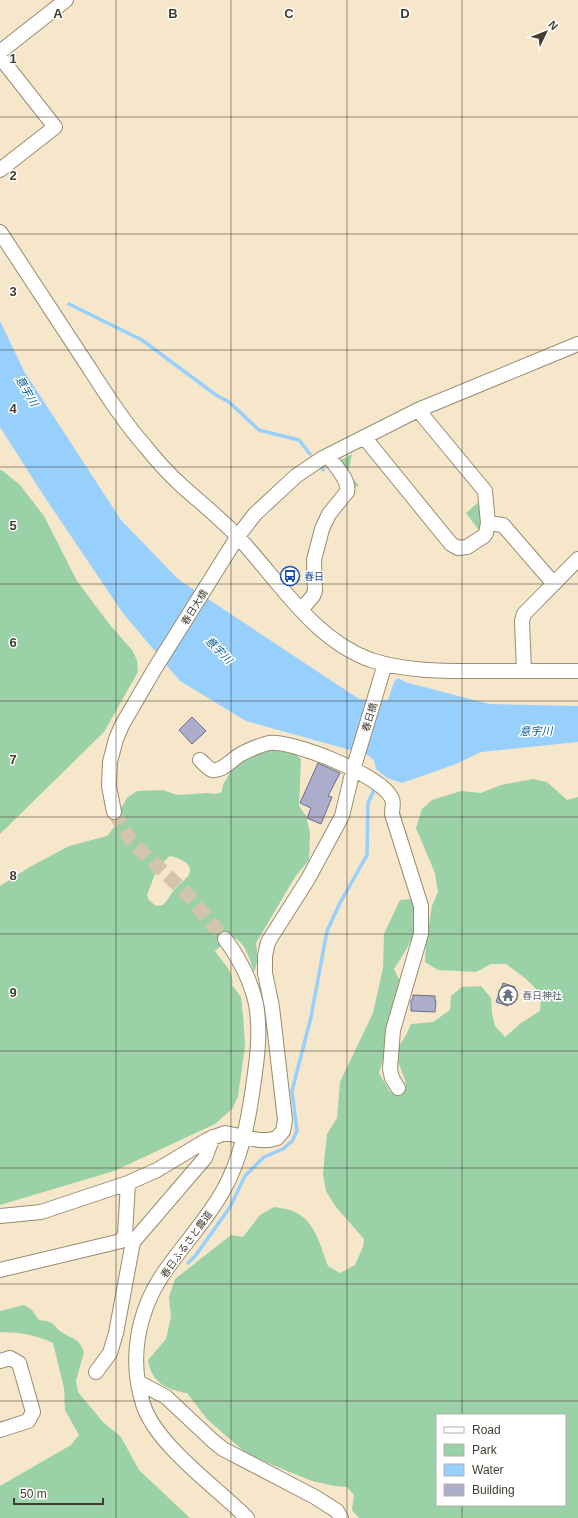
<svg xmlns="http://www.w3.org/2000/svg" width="578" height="1518" font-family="Arial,'Noto Sans JP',sans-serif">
<rect width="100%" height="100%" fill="#f6e7ca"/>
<path fill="#9ad1a6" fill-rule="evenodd" d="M352 454 348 473 359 486 353 487 338 462Z
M0 470 3 471 20 485 44 516 77 581 110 625 132 650 137 660 138 672 104 732 0 834Z
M481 500V533L466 513Z
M287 747 301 759 299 806 306 816 310 833 309 860 295 877 256 943 258 960 254 972C250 960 245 940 231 937L215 951C222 962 235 972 232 985L241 997 243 1016 245 1046 238 1096 233 1108 215 1124 114 1171 0 1205V886L28 868 69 846 107 836 116 825 121 808 127 798 137 791 163 790 177 795 208 793 214 794 220 793 222 791 223 785 234 765 256 750ZM170 856C179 858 196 864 188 876 184 881 178 885 174 890 170 895 167 901 163 905L156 906 149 900 147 895 155 874 160 865Z
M533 779 547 782 567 800 578 797V1518H359L352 1510 354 1495 347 1487 335 1486 312 1481 248 1455 207 1419 187 1393C167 1390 151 1382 148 1360L166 1339 171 1316 169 1297 175 1279 231 1235 243 1237 260 1215 274 1207C280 1208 288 1209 293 1211 316 1221 320 1246 328 1266L340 1273 355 1265 363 1247 364 1239 336 1207 326 1191 323 1174 325 1153 327 1134 337 1118 340 1082 373 1013 383 968 384 934 400 900 411 899C424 924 408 948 394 969L401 983 386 1033 384 1056 379 1073 390 1092 398 1095 406 1088 405 1080 397 1059V1049L406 1035 411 1024 433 1022 450 1010 451 996 462 987 481 986 491 998 492 1013 495 1026 505 1037 521 1023 540 1011 541 994 525 978 506 964H491L476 972 438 970 425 962 426 943 432 906 438 892 435 873 416 828 422 809 432 800 461 791 481 793 501 785ZM437 1415H565V1505H437Z
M24 1305 32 1310 39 1320C58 1322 51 1326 63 1333 75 1341 77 1336 84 1352L76 1381 78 1392 103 1422 121 1437 139 1470 190 1518H0V1486L71 1445 79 1435 65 1410 64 1388 53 1343C38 1335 17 1332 0 1332V1311Z"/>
<path fill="#97cffd" d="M0 321 24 371 121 520 178 579 359 699 388 700 394 682 398 678 405 682 489 704 578 706V742L481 752 456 764 402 783 387 778 376 769 374 760 368 755 246 721 180 681 122 612 42 493 0 427Z"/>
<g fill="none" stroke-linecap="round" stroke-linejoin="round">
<path stroke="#97cffd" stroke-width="3.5" d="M69 304 142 340 216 395 229 402 259 430 299 440 310 454
M322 468 323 470
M188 1263 196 1255 230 1207 245 1176 264 1157 283 1149 292 1141 297 1131 292 1091 311 1017 327 931 340 903 367 855 368 803 374 790"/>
</g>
<path fill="#abadca" stroke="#6d6f89" d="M192 717 206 731 192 744 179 730Z
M318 763 340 773 328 796 332 797 321 824 307 818 311 808 300 803Z
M503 983 515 987 508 1006 496 1002Z
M413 995 435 996V1001H436L435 1012 411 1011V1000L413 999Z"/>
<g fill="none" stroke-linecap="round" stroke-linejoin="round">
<path stroke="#d2c5ab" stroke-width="14" stroke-dasharray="14 7" stroke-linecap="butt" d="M114 812 131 841 186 893 225 939"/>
<g stroke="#998c71" stroke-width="16">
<path id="minor" d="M0 52 66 0
M0 57 55 127 0 170
M0 232C28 274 56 317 84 360 103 389 122 420 145 446 156 460 169 474 182 486 201 503 220 518 237 536 278 579 312 639 371 660 408 672 446 671 484 671 515 671 547 671 578 671
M364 437 451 544 458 548 467 547 484 536 486 533 488 523 485 491 418 410
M488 523 503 525 554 584
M301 610 313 596 315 591 314 560 322 529 329 514 347 492C350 480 335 466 328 456
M524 671 522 621 524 614 578 559
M200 760C204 763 207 768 212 770 222 772 232 759 241 754 249 750 260 745 269 743 293 740 383 776 392 799 394 802 392 809 392 814L421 906V934L393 1030 390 1069 392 1078 398 1088
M114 812 109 786 110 762 116 739 122 725 154 670 238 536 255 514 296 476 321 459 418 410 578 344
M225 939C239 958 251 981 256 1004 261 1032 257 1060 253 1087 248 1123 241 1159 223 1191 206 1221 182 1246 163 1274 137 1313 129 1360 143 1404 156 1445 216 1487 247 1518
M0 1216 41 1212 128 1183 157 1170 207 1140 225 1133 259 1140H269L277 1138 283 1131 285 1120 272 1007 265 973V956L268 942 308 879 342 816 353 770 385 664
M0 1270 121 1241 125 1235 128 1183
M0 1361 10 1358 19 1363 33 1412 28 1421 0 1430
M96 1372 110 1353 116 1333 133 1242 205 1158 213 1137
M138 1382 166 1397 213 1441 223 1449 315 1497 337 1511 341 1518"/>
</g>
<use href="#minor" stroke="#fff" stroke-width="14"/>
</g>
<path fill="none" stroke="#423c30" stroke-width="1" stroke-opacity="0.55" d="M116 0V1518M231 0V1518M347 0V1518M462 0V1415M0 117H578M0 234H578M0 350H578M0 467H578M0 584H578M0 701H578M0 817H578M0 934H578M0 1051H578M0 1168H578M0 1284H578M0 1401H578M462 1505V1518"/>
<defs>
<g id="bus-ring" transform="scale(1)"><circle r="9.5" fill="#fff" stroke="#1a4fb4" stroke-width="1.5"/><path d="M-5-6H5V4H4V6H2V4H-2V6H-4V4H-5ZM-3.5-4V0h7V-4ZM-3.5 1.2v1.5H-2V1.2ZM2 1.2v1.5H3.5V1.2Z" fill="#1a4fb4"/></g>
<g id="temple-ring" transform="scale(1)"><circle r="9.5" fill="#fff" stroke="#6b7280" stroke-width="1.5"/><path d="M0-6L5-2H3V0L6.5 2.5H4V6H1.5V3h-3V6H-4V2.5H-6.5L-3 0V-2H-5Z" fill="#6b7280"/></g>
</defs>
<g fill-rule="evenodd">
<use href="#bus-ring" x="290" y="576"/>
<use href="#temple-ring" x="508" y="995"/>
</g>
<g text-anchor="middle" stroke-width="3" stroke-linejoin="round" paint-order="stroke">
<g font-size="10" fill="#164399" stroke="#fff" text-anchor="start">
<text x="304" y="580">春日</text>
</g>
<g font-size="10" fill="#423c30" stroke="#fff">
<text transform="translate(194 607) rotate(-58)" y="4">春日大橋</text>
<text transform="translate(369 717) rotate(-73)" y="4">春日橋</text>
<text transform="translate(186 1244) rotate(-54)" y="4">春日ふるさと農道</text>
</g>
<g font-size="10" fill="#5b616d" stroke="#fff" text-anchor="start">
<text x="522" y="999">春日神社</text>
</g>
<g font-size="11" font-style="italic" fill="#025a8e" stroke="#fff">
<text transform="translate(27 391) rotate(60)" y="4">意宇川</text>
<text transform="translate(219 650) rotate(45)" y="4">意宇川</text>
<text transform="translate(536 731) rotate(-1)" y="4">意宇川</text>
</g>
</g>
<g font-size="13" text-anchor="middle" font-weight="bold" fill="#423c30" stroke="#fff" stroke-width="3" stroke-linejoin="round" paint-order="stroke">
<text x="58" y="18">A</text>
<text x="173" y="18">B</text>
<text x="289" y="18">C</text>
<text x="405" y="18">D</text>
<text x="13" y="63">1</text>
<text x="13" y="180">2</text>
<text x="13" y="296">3</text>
<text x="13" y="413">4</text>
<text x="13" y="530">5</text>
<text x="13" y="647">6</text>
<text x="13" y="764">7</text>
<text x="13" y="880">8</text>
<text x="13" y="997">9</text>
</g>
<rect x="436" y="1414" width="130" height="92" fill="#ffffff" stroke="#b3b1ac"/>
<rect x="444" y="1427" width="20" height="6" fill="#ffffff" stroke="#b3b1ac"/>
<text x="472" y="1434" font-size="12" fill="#423c30">Road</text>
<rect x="444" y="1444" width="20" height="12" fill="#9ad1a6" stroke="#b3b1ac"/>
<text x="472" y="1454" font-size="12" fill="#423c30">Park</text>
<rect x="444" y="1464" width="20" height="12" fill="#97cffd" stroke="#b3b1ac"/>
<text x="472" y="1474" font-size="12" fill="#423c30">Water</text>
<rect x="444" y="1484" width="20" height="12" fill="#abadca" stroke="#b3b1ac"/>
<text x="472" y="1494" font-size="12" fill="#423c30">Building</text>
<g transform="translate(546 32) rotate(47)" stroke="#ffffff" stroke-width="3" paint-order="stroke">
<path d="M0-3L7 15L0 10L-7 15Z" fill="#423c30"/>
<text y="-6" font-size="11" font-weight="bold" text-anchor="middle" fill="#423c30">N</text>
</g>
<path d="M14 1498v6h89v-6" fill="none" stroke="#423c30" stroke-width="2"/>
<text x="20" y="1498" font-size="12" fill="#423c30" stroke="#ffffff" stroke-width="3" paint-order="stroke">50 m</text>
</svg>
